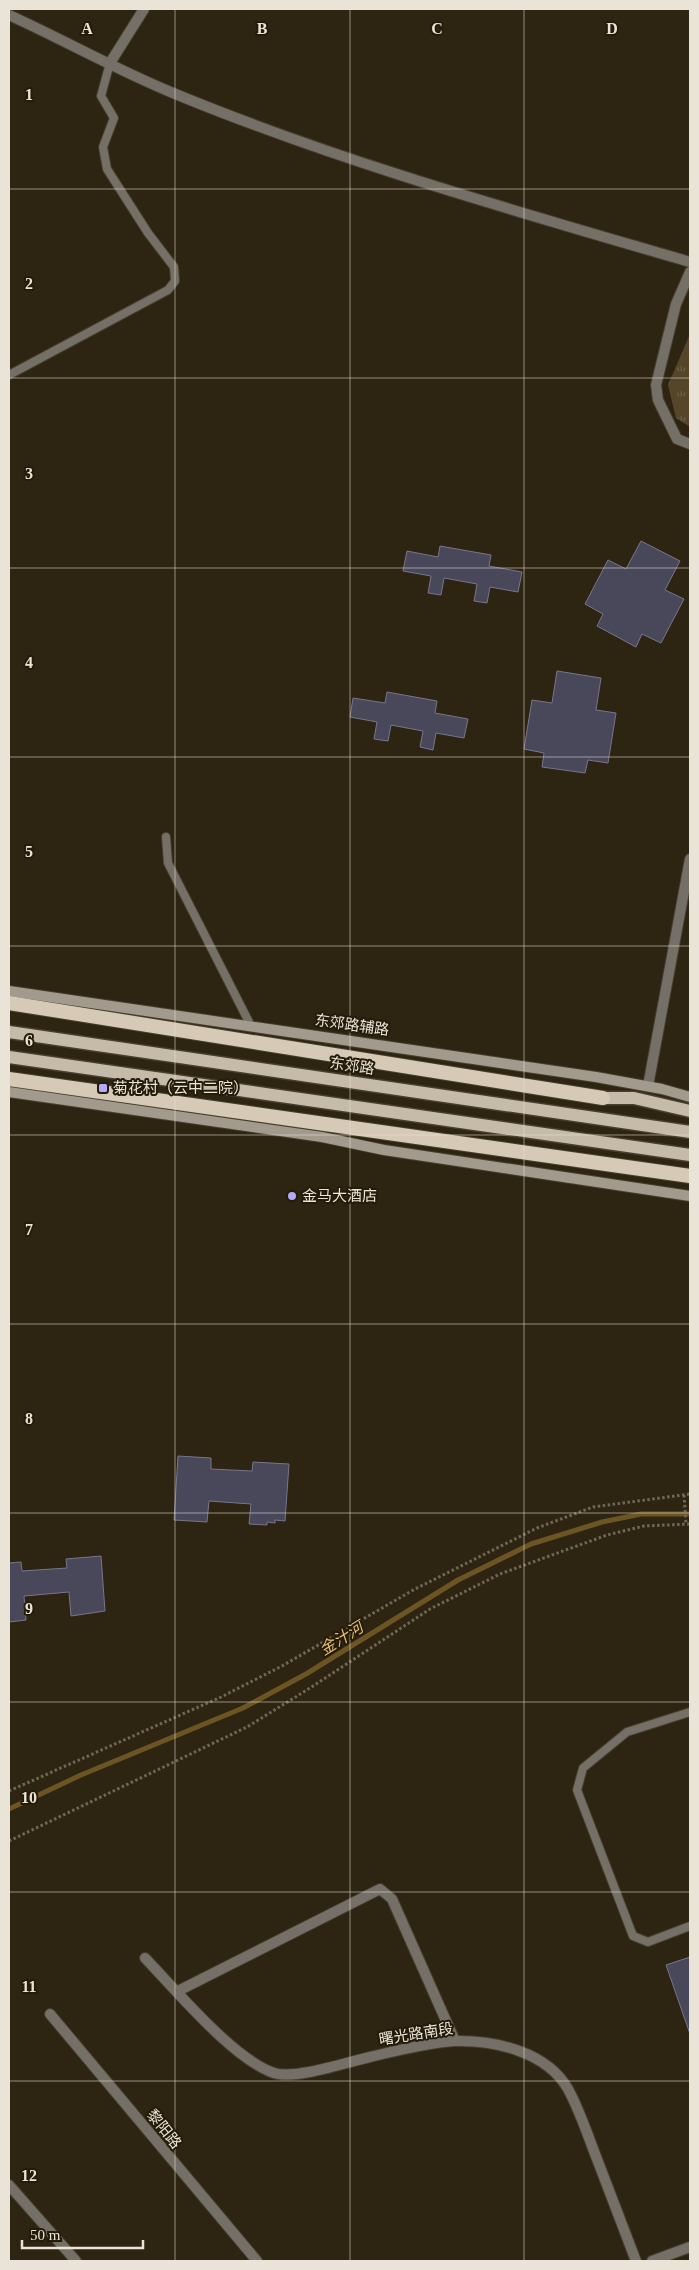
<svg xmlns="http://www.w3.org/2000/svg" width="699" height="2270" font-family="'Times New Roman','Noto Sans SC',serif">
<defs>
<pattern id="park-tufts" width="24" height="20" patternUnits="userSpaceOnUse" patternTransform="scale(1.25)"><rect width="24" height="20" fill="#554629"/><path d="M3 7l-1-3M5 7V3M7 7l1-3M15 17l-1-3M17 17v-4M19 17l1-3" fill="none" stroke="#6d6147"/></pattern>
</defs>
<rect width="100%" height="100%" fill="#2e2412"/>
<path fill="url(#park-tufts)" d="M690 334V427L676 418 668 385Z"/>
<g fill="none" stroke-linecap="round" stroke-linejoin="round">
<path stroke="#6d5423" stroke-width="5" d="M9 1809 81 1775 243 1708 306 1674 458 1580 531 1544 602 1522 641 1514H690"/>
</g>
<path fill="#49485b" stroke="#77768c" d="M641 541 680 561 665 590 684 599 661 643 642 634 636 647 597 626 603 614 585 604 608 560 626 569Z
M440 546 491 555 489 566 522 572 518 592 490 587 487 603 474 601 477 584 444 578 441 595 428 593 431 576 403 571 407 551 438 557Z
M557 671 601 678 596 710 616 713 608 763 588 760 585 773 542 767 544 753 524 749 532 700 552 703Z
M387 692 437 701 435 713 468 719 464 738 436 733 433 750 420 747 423 731 391 725 388 741 374 739 377 722 350 717 353 698 385 703Z
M178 1456 211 1458V1469L252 1471 253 1462 289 1464 285 1521 275 1520V1523L267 1522V1525L249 1524 251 1504 209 1501 207 1522 174 1520Z
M101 1556 105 1611 71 1616 69 1592 24 1596 26 1620 9 1622V1563L21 1562 22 1571 67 1568 66 1559Z
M690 1957V2034L666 1965Z"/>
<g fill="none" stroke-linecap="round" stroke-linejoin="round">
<g stroke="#483f2e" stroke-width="10">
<path id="service" d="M9 375 168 290 175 281 174 267 148 233 107 169 103 147 114 118 101 96 110 63
M166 837 168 863 251 1026
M690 1712 627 1732 583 1768 577 1790 633 1936 648 1942 690 1926"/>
</g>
<g stroke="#483f2e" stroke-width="12">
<path id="minor" d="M9 15C64 40 117 70 173 93 340 162 516 211 690 262
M110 63 144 9
M690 272 676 304 656 385 658 400 677 439 690 444
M648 1086 690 859
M145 1958C176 1990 233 2059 274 2073 294 2080 348 2062 370 2057 395 2051 430 2042 455 2041 495 2040 547 2052 568 2089 580 2111 588 2136 597 2159 610 2193 623 2227 636 2261
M178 1991 380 1889 392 1899 455 2041
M50 2014 257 2261
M9 2185 76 2261"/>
</g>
<g stroke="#483f2e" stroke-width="12">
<path id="tertiary" d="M652 2261 690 2247"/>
</g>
<g stroke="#483f2e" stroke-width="12">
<path id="secondary" d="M9 991 596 1077 662 1089 690 1097
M9 1092 322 1137 384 1150 690 1196"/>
</g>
<g stroke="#483f2e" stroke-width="15">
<path id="primary" d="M9 1032 690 1132
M9 1057 690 1155
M603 1098H634L690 1111"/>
</g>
<g stroke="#483f2e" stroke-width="16">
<path id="trunk" d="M9 1003 603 1098
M9 1079 690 1176"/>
</g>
<path stroke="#6f6757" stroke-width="3" stroke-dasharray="2.5 2.5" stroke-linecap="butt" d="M684 1495 686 1524
M9 1791 221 1697 282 1666 415 1589 537 1528 593 1507 690 1494
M9 1841 247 1727 310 1688 430 1609 500 1574 607 1535 644 1526 690 1524"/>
<use href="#service" stroke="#757067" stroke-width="8"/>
<use href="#minor" stroke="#757067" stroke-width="10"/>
<use href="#tertiary" stroke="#757067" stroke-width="10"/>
<use href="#secondary" stroke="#a29a8c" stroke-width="10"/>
<use href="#primary" stroke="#c6bba9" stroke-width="12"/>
<use href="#trunk" stroke="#d6cab6" stroke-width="14"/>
</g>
<path fill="none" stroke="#e9e3d8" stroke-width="1" stroke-opacity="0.55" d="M175 9V2261M350 9V2261M524 9V2261M9 189H690M9 378H690M9 568H690M9 757H690M9 946H690M9 1135H690M9 1324H690M9 1513H690M9 1702H690M9 1892H690M9 2081H690"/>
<g fill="#b4acf9" stroke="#241b09" stroke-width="2">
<rect x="98" y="1083" width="10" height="10" rx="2.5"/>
<circle cx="292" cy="1196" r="5"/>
</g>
<g text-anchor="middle" stroke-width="4" stroke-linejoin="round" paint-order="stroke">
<g font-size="15" fill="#e9e3d8" stroke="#241b09">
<text transform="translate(352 1025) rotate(8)" y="5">东郊路辅路</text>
<text transform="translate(352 1066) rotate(8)" y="5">东郊路</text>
<text transform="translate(416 2034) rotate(-9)" y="5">曙光路南段</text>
<text transform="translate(164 2129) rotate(51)" y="5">黎阳路</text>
</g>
<g font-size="15" fill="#e9e3d8" stroke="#241b09" text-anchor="start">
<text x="113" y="1093">菊花村（云中二院）</text>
<text x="302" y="1201">金马大酒店</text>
</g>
<g font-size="16" font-style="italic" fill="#e6be74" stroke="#241b09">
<text transform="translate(341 1638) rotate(-32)" y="6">金汁河</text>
</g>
</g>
<g font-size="16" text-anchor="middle" font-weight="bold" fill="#e9e3d8" stroke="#241b09" stroke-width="4" stroke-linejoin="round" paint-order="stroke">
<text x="87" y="34">A</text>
<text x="262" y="34">B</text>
<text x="437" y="34">C</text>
<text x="612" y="34">D</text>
<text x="29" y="100">1</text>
<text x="29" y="289">2</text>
<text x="29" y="479">3</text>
<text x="29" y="668">4</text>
<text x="29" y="857">5</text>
<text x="29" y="1046">6</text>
<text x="29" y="1235">7</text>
<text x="29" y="1424">8</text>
<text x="29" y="1614">9</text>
<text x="29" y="1803">10</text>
<text x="29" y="1992">11</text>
<text x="29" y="2181">12</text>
</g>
<rect width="699" height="2270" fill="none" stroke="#e9e3d8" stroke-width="20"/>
<path d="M22 2240v8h121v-8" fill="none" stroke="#e9e3d8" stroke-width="2.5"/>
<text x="30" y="2240" font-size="15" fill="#e9e3d8" stroke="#241b09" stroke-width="4" paint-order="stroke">50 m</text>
</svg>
